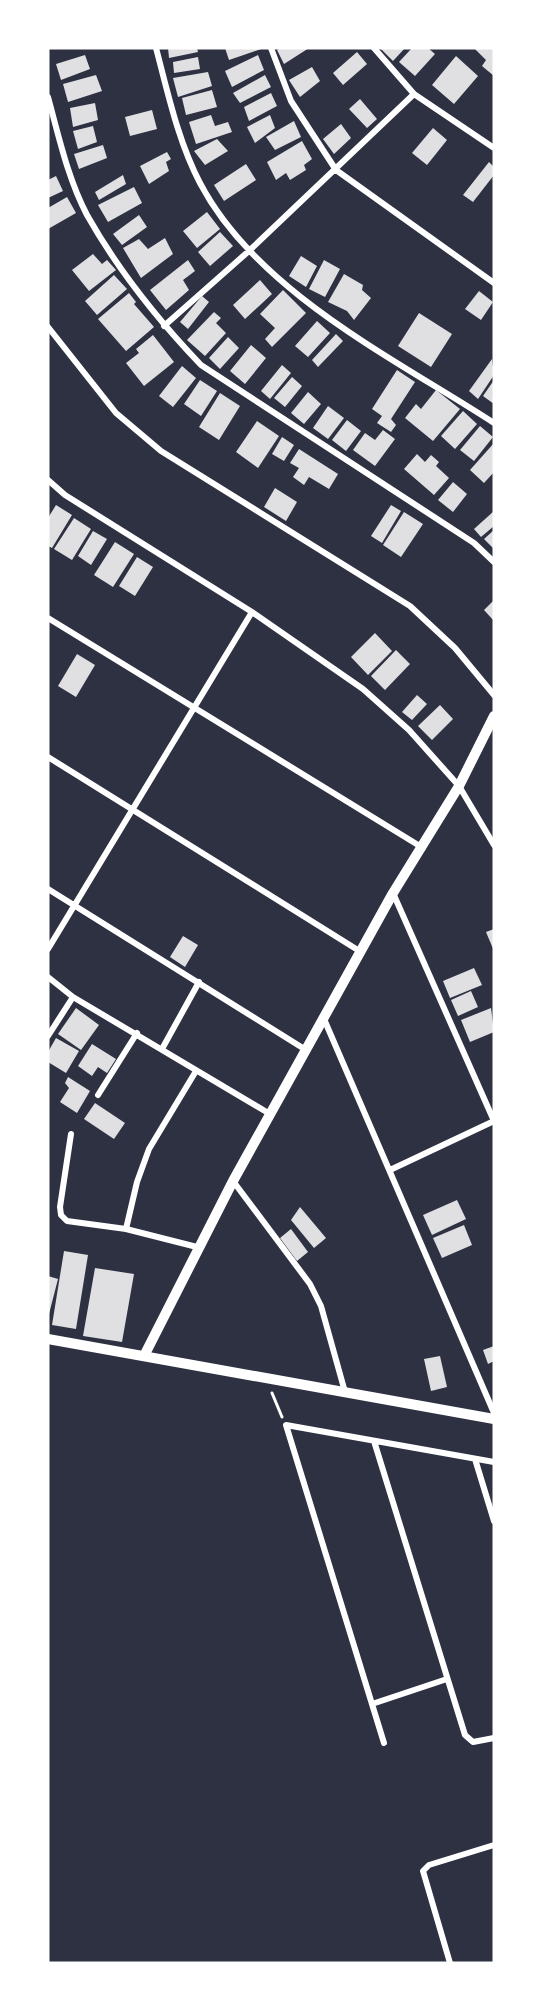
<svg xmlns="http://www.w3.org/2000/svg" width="542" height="2011" font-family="Ubuntu,sans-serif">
<rect width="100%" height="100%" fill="#2d3142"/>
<path fill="#e0e0e3" d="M168 48H197L198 52 169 58Z
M225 48H264L229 60Z
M281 48H309L284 64 277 50Z
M380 48H405L393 61Z
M412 48H428L435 54 415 76 399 62Z
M474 48H494V76L482 66 486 60Z
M357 52 367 64 343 85 333 73Z
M85 55 90 69 61 80 56 64Z
M258 55 264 70 232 87 225 71Z
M456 56 478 76 454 104 432 85Z
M198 57 200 69 174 73 173 62Z
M312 67 320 81 300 97 289 80Z
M208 72 212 86 178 97 173 78Z
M96 75 102 91 68 102 63 84Z
M265 75 271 87 240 103 233 93Z
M212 90 217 107 186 115 182 98Z
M271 93 277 106 249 121 244 107Z
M360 99 377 119 367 128 349 109Z
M95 103 98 120 73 127 70 108Z
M152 110 157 129 130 136 125 117Z
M211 115 215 126 228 122 232 132 196 144 189 122Z
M270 115 275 128 255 143 247 127Z
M294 121 301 137 275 150 266 137Z
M341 124 351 138 334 154 323 139Z
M93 126 97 142 78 149 73 131Z
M433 128 447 140 427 165 412 153Z
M217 139 228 151 205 165 194 151Z
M302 141 312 159 304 165 306 170 290 180 286 173 276 180 267 162Z
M103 145 107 158 79 169 74 154Z
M167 152 171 159 166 162 169 171 149 184 140 166Z
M489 162 494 167V175L473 202 463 195Z
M246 164 256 180 224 201 214 185Z
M123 175 126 184 99 200 95 192Z
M56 176 63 191 48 198V180Z
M134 187 142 203 108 222 98 205Z
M67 197 76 213 48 229V208Z
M207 212 220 229 197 248 183 231Z
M139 215 147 227 122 245 113 234Z
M220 232 233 246 210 266 198 252Z
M165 238 173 254 141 278 123 248 139 239 148 249Z
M93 254 102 264 107 260 116 270 89 291 72 270Z
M301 256 317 266 306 287 289 276Z
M188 260 195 271 183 280 189 290 166 310 150 290Z
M324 260 340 269 325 297 309 289Z
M344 274 363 285 362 290 371 298 354 320 347 311 328 302Z
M114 275 127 289 97 315 85 301Z
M260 280 272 294 245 319 233 305Z
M283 290 306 313 272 347 265 339 275 328 260 314Z
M479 291 493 302 481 320 465 309Z
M129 293 136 302 134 304 154 327 126 351 98 319Z
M202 296 209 302 188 329 180 322Z
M214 312 221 318 216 323 226 333 205 356 187 340Z
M419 313 452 334 431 367 398 346Z
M317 321 330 333 308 357 295 346Z
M336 334 343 341 318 367 312 360Z
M153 335 174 362 144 386 126 363 139 353 136 349Z
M228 337 239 348 220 369 209 358Z
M251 345 266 358 245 384 230 371Z
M492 359 494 375 478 399 469 391Z
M282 365 291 373 270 399 261 391Z
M182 366 196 378 173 407 159 396Z
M397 370 415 382 391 419 396 425 391 432 377 423 382 416 372 409Z
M292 377 302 386 285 407 274 398Z
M200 380 217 391 201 416 184 404Z
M494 380V404L483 396Z
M436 390 460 409 433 441 405 418 416 404 421 409Z
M308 392 321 404 304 424 291 413Z
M220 393 240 406 219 440 199 427Z
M328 406 344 418 328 439 313 428Z
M463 411 477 424 455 449 441 436Z
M347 420 361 431 346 451 332 440Z
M257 421 279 436 258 468 236 452Z
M480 426 493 437 474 461 460 450Z
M383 430 395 439 375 466 353 450 365 433 375 440Z
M282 437 294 445 284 461 272 454Z
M494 443V472L484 483 470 470Z
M299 449 338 474 329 489 309 477 304 485 293 477 299 468 290 463Z
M417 454 425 462 431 455 439 462 436 466 449 478 434 495 404 469Z
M453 482 467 494 453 512 438 500Z
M275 488 297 502 286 521 264 507Z
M56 505 72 515 52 548 48 546V518Z
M391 505 401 511 382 543 371 536Z
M494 511V526L481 537 474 529Z
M404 512 423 524 401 557 383 545Z
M74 518 91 529 72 560 54 549Z
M494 530V547L493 548 484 539Z
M93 531 107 539 91 565 78 556Z
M115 542 134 554 113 587 94 575Z
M137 557 153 567 135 596 119 586Z
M494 600V621L484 610Z
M375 633 392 651 368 675 351 657Z
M396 650 410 664 385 690 371 676Z
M77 654 95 665 76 697 58 686Z
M417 695 427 704 412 720 402 712Z
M440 705 453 719 432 740 418 726Z
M494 929V951L486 932Z
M183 936 198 945 185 967 170 957Z
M474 968 482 985 450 998 443 981Z
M471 991 478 1007 458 1016 451 1000Z
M76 1008 99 1025 81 1050 58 1034Z
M491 1008 494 1032 470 1042 461 1020Z
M56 1038 79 1051 66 1073 48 1062V1052Z
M92 1044 116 1059 107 1073 98 1067 92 1076 78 1066Z
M68 1077 90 1091 77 1113 60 1102 69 1088 65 1083Z
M95 1103 125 1123 114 1139 84 1119Z
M457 1200 466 1219 432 1235 423 1215Z
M300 1207 326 1238 314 1248 291 1220Z
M464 1225 472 1245 442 1258 433 1238Z
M291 1229 308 1252 297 1261 280 1238Z
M64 1251 88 1255 76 1329 52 1325Z
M95 1268 134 1274 122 1342 83 1336Z
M48 1276 58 1279 49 1314H48Z
M494 1346V1361L488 1364 483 1350Z
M440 1356 447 1387 431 1391 424 1359Z"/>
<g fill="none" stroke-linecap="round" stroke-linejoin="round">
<path stroke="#fff" stroke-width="3" d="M272 1393 282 1417"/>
<path stroke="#fff" stroke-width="6" d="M156 48C168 93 178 141 200 183 257 292 394 358 494 423
M271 48 291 101 336 170 494 283
M374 48 414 94 494 148
M48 97C59 137 68 179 87 215 118 270 158 320 201 365L474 543 494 562
M164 326 250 250 414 94
M48 327 116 413 161 451 410 606 455 648 494 695
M48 480 65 495 252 612 363 689 409 730 459 786 494 845
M48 618 423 848
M48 757 361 952
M48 889 306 1050
M48 949 252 612
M48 977 73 997 270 1114
M324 1019 494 1413
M48 1036 73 997
M162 1049 199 982
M98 1095 137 1033
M71 1134 60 1207 61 1215 67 1221 126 1229 197 1247
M390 1170 494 1121 393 893
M233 1181 310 1284 321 1306 345 1392
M126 1229 137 1182 149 1149 196 1071
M374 1441 465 1735 473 1742 494 1738
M475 1459 494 1521
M372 1704 447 1679
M384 1743 286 1425 494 1462
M450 1963 423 1871 429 1865 494 1845"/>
<path stroke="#fff" stroke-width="10" d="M48 1339 494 1419
M144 1356 233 1181 393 893 459 786 494 716"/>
</g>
<rect width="542" height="2011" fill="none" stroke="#ffffff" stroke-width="99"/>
</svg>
